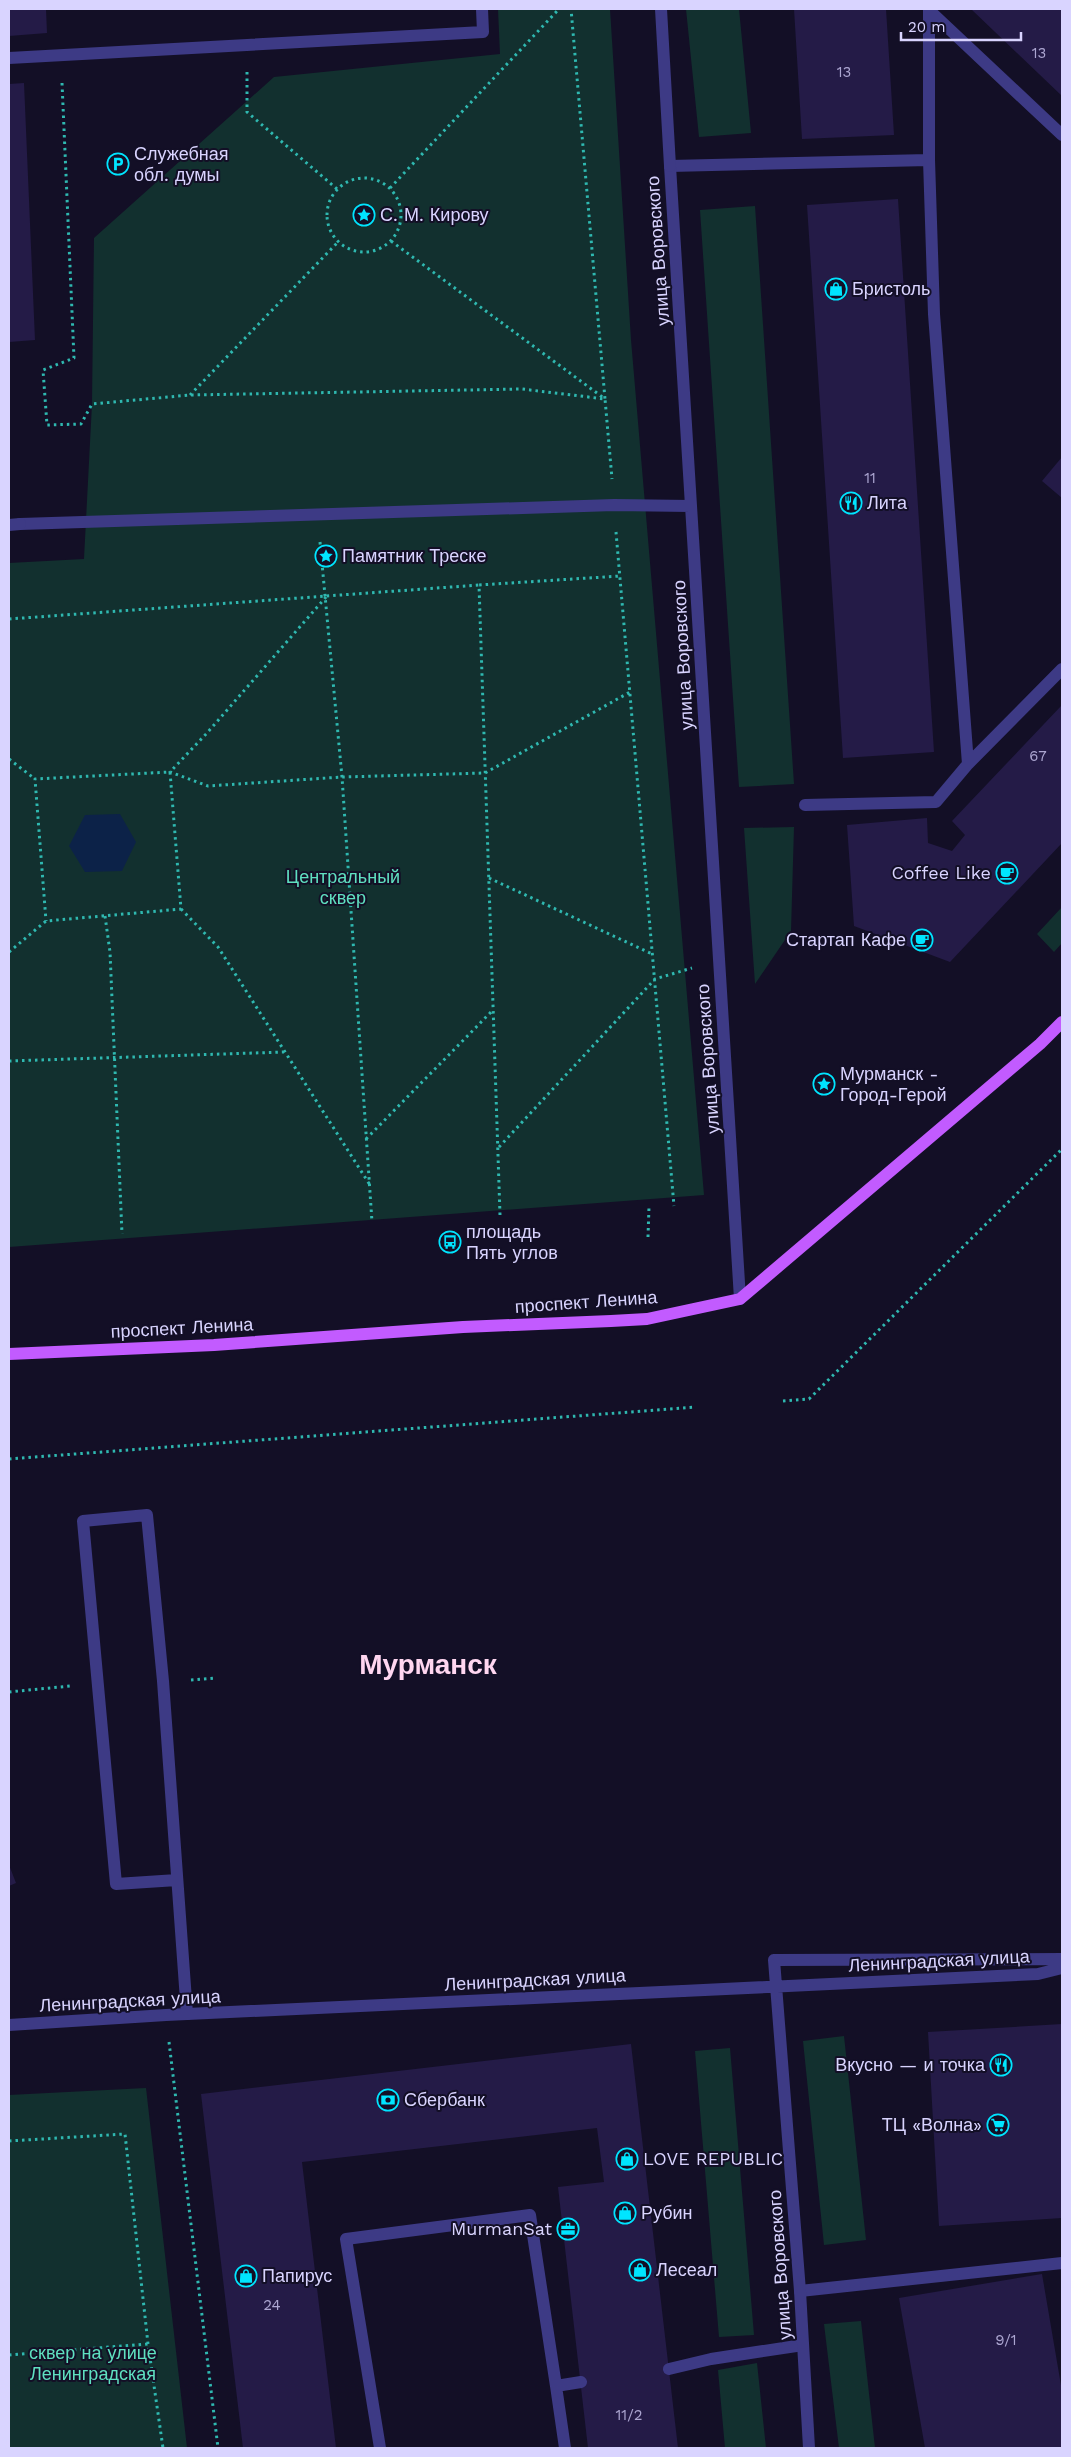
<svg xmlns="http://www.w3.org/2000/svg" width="1071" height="2457" font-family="'Work Sans',sans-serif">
<rect width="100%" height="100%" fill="#130f26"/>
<path fill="#12302f" d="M498 9H610L631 340 704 1195 9 1247V563L84 559 92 404 94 238 274 77 500 54Z
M686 9H739L751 133 699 137Z
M755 206 794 784 739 787 700 210Z
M794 827 791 931 755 984 744 828Z
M1062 907V943L1054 952 1037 934Z
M844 2036 866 2240 824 2245 803 2041Z
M730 2048 754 2335 719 2337 695 2051Z
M146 2088 187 2448H9V2095Z
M861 2321 875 2448H839L824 2324Z
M757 2363 766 2448H725L718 2370Z"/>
<path fill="#0c2248" d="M120 814 136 842 122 871 85 872 69 846 85 815Z"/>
<path fill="#241b47" d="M9 9H46L47 33 9 36Z
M794 9H886L894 135 802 139Z
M971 9H1062V96Z
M24 83 35 340 9 342V84Z
M898 199 934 752 843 758 807 205Z
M1062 457V498L1042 481Z
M1062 705V843L950 962 854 926 847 825 927 818 928 843 952 851 965 835 952 821Z
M9 1865 16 1883 9 1886Z
M1062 2024V2218L939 2226 928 2032Z
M631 2044 678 2448H588L558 2187 604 2182 597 2128 302 2162 336 2448H243L201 2094Z
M1042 2274 1062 2391V2448H925L899 2298Z"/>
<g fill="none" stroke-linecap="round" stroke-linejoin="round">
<path stroke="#2fb8b0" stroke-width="3" stroke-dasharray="2.5 4" stroke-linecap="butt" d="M247 72V112L337 189
M62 83 74 358 43 370 47 425 81 424 92 404 190 395 522 389 605 399 612 479
M327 215a37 37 0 1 1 74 0a37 37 0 1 1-74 0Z
M390 188 559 9
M391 241 605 399 571 9
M190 395 338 242
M616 532 674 1206
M320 542 342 777 372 1222
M326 597 207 733 170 772 208 786 342 777 485 773 630 692
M9 619 479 585
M9 759 35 779
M489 878 652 954
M181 909 218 947 370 1185
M105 916 110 952 122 1234
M9 952 46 921 181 909 170 772 35 779 46 921
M9 1061 284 1052
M366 1139 493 1010
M499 1147 655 979 692 968
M500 1215 479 585 620 576
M648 1237 649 1207
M783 1401 809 1399 1062 1149
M9 1459 696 1407
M191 1680 215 1678
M9 1692 70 1686
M169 2042 218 2448
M9 2141 125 2134 148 2344 163 2448
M9 2355 148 2344"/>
<path stroke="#3d3a85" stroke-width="12" d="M9 58 483 32 482 9
M670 166 929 160
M968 764 934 314 929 160V10L1062 135
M805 805 936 802 968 764 1062 669
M177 1880 116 1884 83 1521 147 1515 163 1681 187 2014
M800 2291 1062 2263
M669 2369 711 2359 803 2345
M380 2448 346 2239 530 2215 556 2386
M565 2448 556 2386 581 2382"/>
<path stroke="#3d3a85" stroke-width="12" d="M670 166 740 1299
M20 524 614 505 691 506
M9 2025 166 2015 683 1991"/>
<path stroke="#3d3a85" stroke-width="12" d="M661 9 670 166
M9 525 20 524
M683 1991 1038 1974 1062 1968
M809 2448 800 2291 774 1960 1062 1959"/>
<path stroke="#c25bff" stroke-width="12" d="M9 1354 214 1345 463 1327 611 1321 647 1319 740 1299 1040 1044 1062 1022"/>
</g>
<defs>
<g id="parking-ring" transform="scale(1.125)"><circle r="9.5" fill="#130f26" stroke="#00e5ff" stroke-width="1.5"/><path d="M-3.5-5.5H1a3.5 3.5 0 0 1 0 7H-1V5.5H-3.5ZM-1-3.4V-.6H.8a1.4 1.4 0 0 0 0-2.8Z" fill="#00e5ff"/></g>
<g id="sight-ring" transform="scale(1.125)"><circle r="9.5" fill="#130f26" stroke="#00e5ff" stroke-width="1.5"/><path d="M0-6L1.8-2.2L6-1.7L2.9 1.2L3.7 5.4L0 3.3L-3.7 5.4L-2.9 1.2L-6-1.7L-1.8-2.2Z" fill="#00e5ff"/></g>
<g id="shop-ring" transform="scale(1.125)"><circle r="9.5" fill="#130f26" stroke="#00e5ff" stroke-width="1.5"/><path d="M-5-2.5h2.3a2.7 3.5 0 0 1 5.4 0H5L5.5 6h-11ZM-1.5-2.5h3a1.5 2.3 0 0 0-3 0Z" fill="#00e5ff"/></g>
<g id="restaurant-ring" transform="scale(1.125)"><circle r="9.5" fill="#130f26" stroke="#00e5ff" stroke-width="1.5"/><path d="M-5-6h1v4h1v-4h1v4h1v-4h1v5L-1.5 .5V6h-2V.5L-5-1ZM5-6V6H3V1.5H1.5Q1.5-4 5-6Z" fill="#00e5ff"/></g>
<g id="cafe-ring" transform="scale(1.125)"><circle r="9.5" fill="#130f26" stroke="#00e5ff" stroke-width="1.5"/><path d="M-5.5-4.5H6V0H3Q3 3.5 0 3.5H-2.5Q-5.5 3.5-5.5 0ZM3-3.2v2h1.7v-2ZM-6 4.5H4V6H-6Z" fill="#00e5ff"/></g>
<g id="bus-ring" transform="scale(1.125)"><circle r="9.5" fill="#130f26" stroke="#00e5ff" stroke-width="1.5"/><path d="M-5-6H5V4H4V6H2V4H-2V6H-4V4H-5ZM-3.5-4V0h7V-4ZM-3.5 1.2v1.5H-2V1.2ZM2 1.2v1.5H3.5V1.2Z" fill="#00e5ff"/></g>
<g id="bank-ring" transform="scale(1.125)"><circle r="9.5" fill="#130f26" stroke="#00e5ff" stroke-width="1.5"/><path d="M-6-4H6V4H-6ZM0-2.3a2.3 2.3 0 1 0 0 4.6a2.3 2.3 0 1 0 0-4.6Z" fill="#00e5ff"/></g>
<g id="supermarket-ring" transform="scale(1.125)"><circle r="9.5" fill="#130f26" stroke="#00e5ff" stroke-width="1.5"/><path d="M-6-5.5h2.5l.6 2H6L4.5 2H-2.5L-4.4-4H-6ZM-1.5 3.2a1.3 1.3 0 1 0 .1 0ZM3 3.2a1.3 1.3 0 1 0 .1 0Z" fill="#00e5ff"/></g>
<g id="office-ring" transform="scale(1.125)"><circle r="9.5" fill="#130f26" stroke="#00e5ff" stroke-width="1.5"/><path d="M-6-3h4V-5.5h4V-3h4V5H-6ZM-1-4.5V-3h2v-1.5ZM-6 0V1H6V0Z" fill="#00e5ff"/></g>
</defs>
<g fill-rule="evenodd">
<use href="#parking-ring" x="118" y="164"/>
<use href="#sight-ring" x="364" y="215"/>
<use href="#shop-ring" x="836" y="289"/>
<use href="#restaurant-ring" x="851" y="503"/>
<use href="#sight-ring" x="326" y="556"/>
<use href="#cafe-ring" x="1007" y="873"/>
<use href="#cafe-ring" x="922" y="940"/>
<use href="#sight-ring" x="824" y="1084"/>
<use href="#bus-ring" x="450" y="1242"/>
<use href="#restaurant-ring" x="1001" y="2065"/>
<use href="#bank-ring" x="388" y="2100"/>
<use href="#supermarket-ring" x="998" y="2125"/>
<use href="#shop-ring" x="627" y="2159"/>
<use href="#shop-ring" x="625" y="2213"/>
<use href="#office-ring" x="568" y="2229"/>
<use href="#shop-ring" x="640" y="2270"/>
<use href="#shop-ring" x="246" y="2276"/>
</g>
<g text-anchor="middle" stroke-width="4" stroke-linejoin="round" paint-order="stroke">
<g font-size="15" fill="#aca6d1">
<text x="1039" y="58">13</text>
<text x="844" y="77">13</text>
<text x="870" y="483">11</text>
<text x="1038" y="761">67</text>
<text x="272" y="2310">24</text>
<text x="1006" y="2345">9/1</text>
<text x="629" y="2420">11/2</text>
</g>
<g font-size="18" fill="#d9d4ff" stroke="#130f26" text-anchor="start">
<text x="134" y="160">Служебная<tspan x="134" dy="21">обл. думы</tspan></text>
<text x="380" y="221">С. М. Кирову</text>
<text x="852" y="295">Бристоль</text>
<text x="867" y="509">Лита</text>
<text x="342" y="562">Памятник Треске</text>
<text x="991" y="879" text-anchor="end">Coffee Like</text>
<text x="906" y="946" text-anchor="end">Стартап Кафе</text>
<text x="840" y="1080">Мурманск -<tspan x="840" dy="21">Город-Герой</tspan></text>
<text x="466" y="1238">площадь<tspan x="466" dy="21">Пять углов</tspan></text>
<text x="985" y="2071" text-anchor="end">Вкусно — и точка</text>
<text x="404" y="2106">Сбербанк</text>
<text x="982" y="2131" text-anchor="end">ТЦ «Волна»</text>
<text x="643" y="2165">LOVE REPUBLIC</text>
<text x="641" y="2219">Рубин</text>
<text x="552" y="2235" text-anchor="end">MurmanSat</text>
<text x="656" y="2276">Лесеал</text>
<text x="262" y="2282">Папирус</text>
</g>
<g font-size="18" fill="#d9d4ff" stroke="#130f26">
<text transform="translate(658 251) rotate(-94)" y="6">улица Воровского</text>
<text transform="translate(683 655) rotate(-93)" y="6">улица Воровского</text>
<text transform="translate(708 1059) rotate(-94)" y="6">улица Воровского</text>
<text transform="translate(586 1302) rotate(-4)" y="6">проспект Ленина</text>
<text transform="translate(182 1328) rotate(-3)" y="6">проспект Ленина</text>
<text transform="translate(939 1961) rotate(-3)" y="6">Ленинградская улица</text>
<text transform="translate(535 1980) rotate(-3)" y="6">Ленинградская улица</text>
<text transform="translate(130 2001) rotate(-3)" y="6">Ленинградская улица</text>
<text transform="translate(780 2265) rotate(-94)" y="6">улица Воровского</text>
</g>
<g font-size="18" fill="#5fe0c0" stroke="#130f26">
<text x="343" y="883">Центральный<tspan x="343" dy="21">сквер</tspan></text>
<text x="93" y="2359">сквер на улице<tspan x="93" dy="21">Ленинградская</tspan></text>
</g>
<g font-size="28" font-weight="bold" fill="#ffd6f0" stroke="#130f26">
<text x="428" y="1674">Мурманск</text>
</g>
</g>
<rect width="1071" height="2457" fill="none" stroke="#d9d4ff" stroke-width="20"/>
<path d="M901 32v8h120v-8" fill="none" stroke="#d9d4ff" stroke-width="2.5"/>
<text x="908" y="32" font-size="15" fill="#d9d4ff" stroke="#130f26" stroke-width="4" paint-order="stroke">20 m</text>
</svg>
